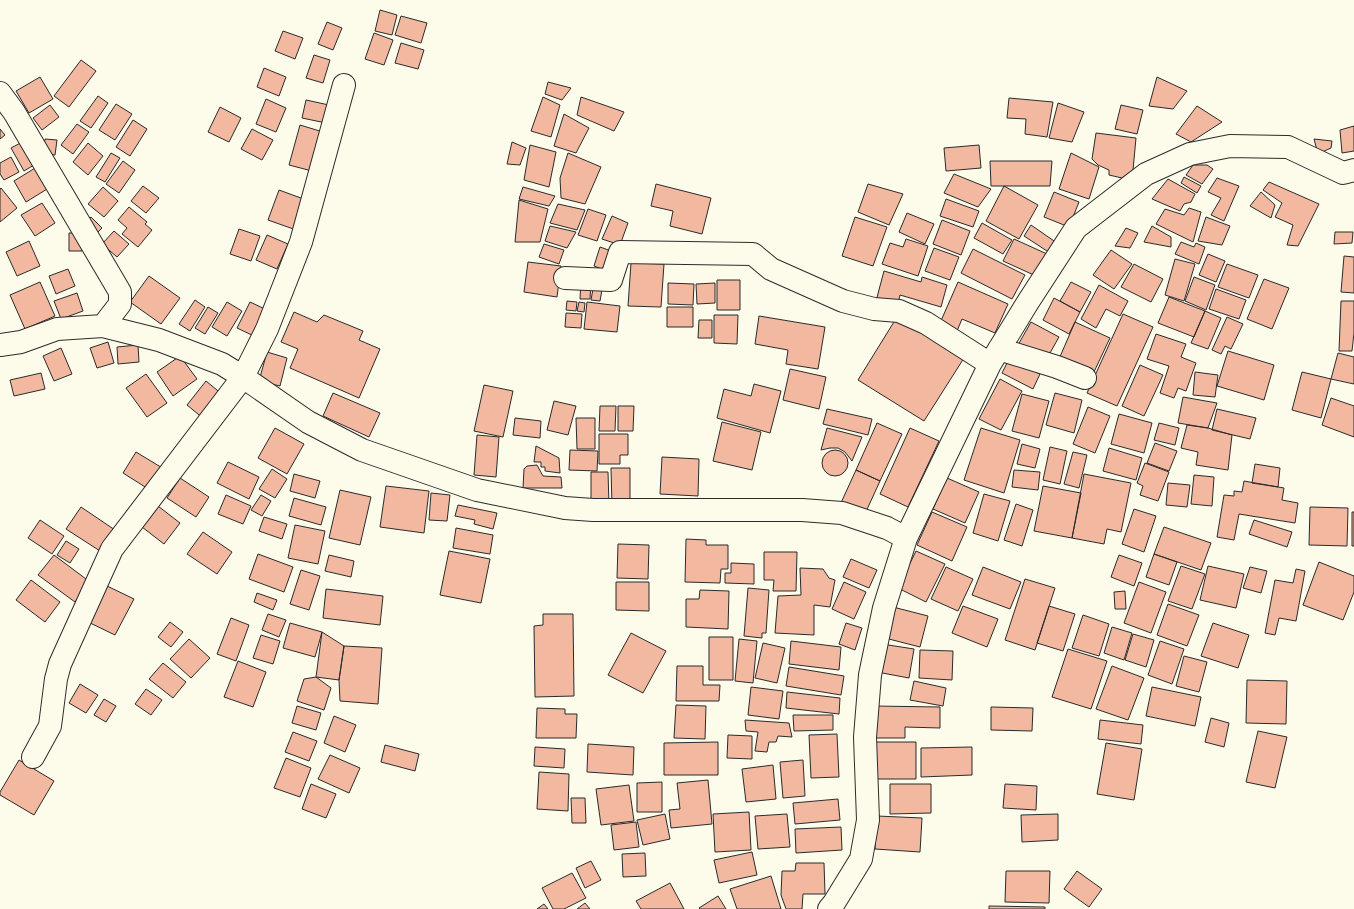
<svg xmlns="http://www.w3.org/2000/svg" width="1354" height="909" font-family="'Titillium Web',sans-serif">
<rect width="100%" height="100%" fill="#fdfbea"/>
<path fill="#f2b8a0" stroke="#2b2b2b" d="M380 10 397 15 392 35 375 31Z
M401 16 427 23 421 43 395 35Z
M327 22 342 28 333 50 318 44Z
M283 31 303 38 295 59 275 51Z
M374 33 393 40 384 65 365 59Z
M401 43 424 50 418 69 395 63Z
M314 55 330 60 323 83 306 78Z
M81 60 96 71 69 107 54 96Z
M264 68 286 77 279 96 257 87Z
M40 77 53 99 29 113 16 91Z
M1157 77 1187 91 1173 109 1149 106Z
M548 82 571 88 562 100 545 94Z
M98 96 108 103 91 128 80 121Z
M543 97 560 105 551 137 531 131Z
M581 97 624 112 614 131 577 115Z
M1009 98 1053 102 1047 137 1025 134 1026 119 1007 118Z
M266 99 286 108 276 132 256 124Z
M306 100 329 105 326 123 302 118Z
M1058 103 1084 112 1072 142 1049 138Z
M116 104 132 114 115 140 99 130Z
M50 105 59 117 42 130 33 118Z
M1121 105 1143 110 1137 134 1115 129Z
M1197 106 1222 122 1191 142 1176 134Z
M220 107 241 118 229 142 208 132Z
M564 114 589 128 576 153 554 146Z
M133 120 147 129 130 156 116 147Z
M77 124 89 132 73 154 61 145Z
M300 125 323 132 312 171 289 165Z
M1354 126V151L1342 153 1340 130Z
M0 129 5 135 0 139Z
M252 129 273 140 262 160 241 149Z
M1096 133 1136 138 1133 170 1122 178 1109 175V170L1098 165 1092 159Z
M45 139 57 140 55 155 43 154Z
M1314 139 1332 141 1331 148 1318 154Z
M26 140 39 162 24 171 11 148Z
M512 142 526 148 520 165 507 164Z
M88 143 103 156 88 175 73 162Z
M530 145 556 152 549 187 524 180Z
M979 145 981 168 946 171 944 148Z
M111 153 120 158 105 182 96 177Z
M568 153 601 167 585 204 561 198 560 178Z
M1071 153 1099 167 1089 199 1059 189Z
M11 157 19 172 4 180 0 174V163Z
M123 161 135 170 119 193 106 184Z
M990 161H1052L1050 186H991Z
M40 165 52 186 26 202 14 181Z
M1193 165H1207L1213 169 1202 184 1186 175Z
M954 174 991 189 978 207 944 193Z
M1184 177 1201 186 1197 193 1181 183Z
M1217 178 1239 186 1224 221 1211 215 1221 198 1208 192Z
M1168 179 1195 194 1191 202 1184 204 1180 211 1152 199Z
M1269 182 1319 204 1298 246 1287 245 1293 225 1275 217 1282 203 1263 190Z
M656 184 711 198 702 234 670 226 673 211 651 206Z
M868 184 903 194 889 225 858 212Z
M143 186 159 198 146 213 131 201Z
M1004 186 1038 205 1019 239 986 221Z
M103 187 118 201 104 217 88 204Z
M523 187 555 196 549 206 519 199Z
M1 188 17 208 0 222V189Z
M279 190 309 201 299 231 268 220Z
M1054 192 1079 202 1069 227 1044 217Z
M1261 192 1275 205 1271 218 1250 206Z
M946 199 979 211 973 227 940 216Z
M519 200 548 209 540 242H515Z
M42 203 55 223 35 236 21 215Z
M558 204 585 210 577 230 550 223Z
M129 207 147 222 145 224 152 230 138 247 122 234 127 228 118 220Z
M1189 208 1201 212 1193 242 1156 224 1165 209 1184 215Z
M588 209 606 215 597 241 578 235Z
M907 213 934 224 925 244 899 232Z
M612 216 628 223 620 245 602 239Z
M91 217 102 228 95 235 84 223Z
M855 217 887 227 873 266 842 256Z
M1206 217 1230 226 1222 245 1198 241Z
M942 220 970 231 961 255 933 244Z
M982 223 1012 240 1003 254 974 238Z
M1031 225 1057 243 1050 253 1024 236Z
M550 226 576 232 567 248 545 241Z
M1152 226 1171 237V247L1144 242Z
M1126 228 1138 233 1130 248 1115 246Z
M239 229 260 236 251 261 230 254Z
M114 231 129 244 117 257 102 244Z
M1335 232H1353L1352 243 1334 244Z
M69 233H82V251H69Z
M267 235 288 244 277 269 256 260Z
M906 239 928 246 918 276 882 264 890 243 903 247Z
M1014 239 1047 254 1036 276 1003 261Z
M29 241 40 266 17 276 6 252Z
M1181 242 1194 247 1196 243 1205 247 1199 264 1175 254Z
M544 244 564 250 559 264 539 257Z
M600 247 617 253 610 272 594 266Z
M934 248 959 257 950 280 925 271Z
M973 249 1025 275 1012 299 961 273Z
M1111 250 1132 264 1114 289 1093 275Z
M1208 254 1225 261 1216 282 1199 275Z
M1344 256 1354 257V293L1341 292Z
M1175 259 1195 264 1184 301 1165 295Z
M528 262 561 266 557 297 524 292Z
M631 263 664 264 661 307 628 306Z
M1134 264 1163 279 1151 302 1121 287Z
M1227 264 1258 275 1249 298 1218 287Z
M68 269 75 286 56 294 49 276Z
M884 271 921 282 922 277 947 285 941 307 900 295 897 307 876 301Z
M149 276 180 298 161 324 130 302Z
M1194 277 1215 285 1206 310 1185 301Z
M1264 279 1289 288 1272 329 1247 319Z
M717 280H740V310H717Z
M581 281 591 282 590 299H580Z
M40 282 55 316 25 329 10 295Z
M958 282 1008 304 995 333 962 319 957 331 940 323Z
M1071 282 1091 292 1080 312 1060 301Z
M594 283 603 284 600 301 591 300Z
M668 283 694 284 693 305 668 304Z
M715 283V303L697 304 696 284Z
M1099 285 1128 301 1120 316 1106 309 1096 328 1081 319Z
M1216 289 1246 300 1239 319 1209 309Z
M77 293 83 311 61 319 54 301Z
M1169 297 1205 311 1194 337 1158 323Z
M1054 298 1080 312 1069 334 1043 320Z
M195 300 205 307 190 331 179 324Z
M567 301 577 302 576 311 566 310Z
M1341 301H1354V333L1352 351H1339Z
M227 302 242 311 227 336 212 327Z
M250 302 267 310 254 336 237 328Z
M579 302 585 303 584 312 577 311Z
M587 302 620 306 617 332 584 329Z
M208 307 218 313 205 334 195 328Z
M667 307H693V327H667Z
M1205 311 1221 318 1208 349 1191 343Z
M294 312 317 322 324 315 363 331 359 340 380 349 359 398 290 368 298 349 281 342Z
M566 313 582 314 581 328 565 327Z
M1123 314 1153 327 1117 406 1087 393Z
M714 315H738L737 344 714 343Z
M759 316 825 327 818 369 786 364 788 350 755 344Z
M897 317 964 358 924 421 858 380Z
M1227 317 1243 324 1231 349 1225 346 1221 354 1212 350Z
M699 320H712V338H698Z
M1031 322 1059 337 1046 360 1018 345Z
M1075 322 1110 338 1093 374 1059 359Z
M1156 334 1186 344 1181 357 1196 363 1186 391 1178 388 1174 398 1160 393 1169 366 1147 359Z
M108 342 114 363 97 368 90 348Z
M138 345 139 362 118 364 117 347Z
M61 348 72 374 54 381 43 356Z
M1228 351 1274 365 1264 400 1217 386Z
M267 352 287 358 280 386 259 381Z
M1338 353 1354 357V384L1331 379Z
M180 356 197 379 173 396 157 372Z
M1009 359 1040 374 1033 389 1002 373Z
M1140 365 1163 375 1144 416 1122 406Z
M790 369 826 377 819 409 783 400Z
M1195 372 1218 375 1215 397 1193 395Z
M1302 372 1331 379 1321 418 1292 410Z
M41 373 45 389 14 396 10 380Z
M146 374 167 403 147 417 126 388Z
M1000 379 1022 391 1001 430 979 419Z
M206 381 223 395 204 419 187 405Z
M754 384 781 391 770 433 717 418 724 389 751 396Z
M484 385 513 391 503 437 474 431Z
M333 393 380 413 369 437 323 416Z
M1055 393 1082 400 1074 433 1046 425Z
M1022 394 1049 401 1039 438 1012 431Z
M1183 397 1217 403 1208 428 1178 423Z
M1331 398 1354 406V437L1322 425Z
M554 401 576 406 568 435 547 430Z
M600 406H616L615 431H599Z
M618 406H634L633 431H618Z
M1088 407 1110 416 1095 453 1073 444Z
M827 409 872 419 868 435 823 424Z
M1217 409 1256 418 1250 439 1212 430Z
M1119 414 1152 423 1144 453 1111 444Z
M515 418 541 421 540 438 513 435Z
M576 418H595V449H577Z
M722 422 761 432 752 470 713 461Z
M877 423 902 434 880 481 856 470Z
M1159 423 1179 428 1175 445 1154 440Z
M1187 425 1208 428 1232 435 1228 470 1196 465 1198 452 1181 448Z
M275 428 304 444 287 474 258 458Z
M827 428 862 437 852 461 845 452 838 448H830L821 450Z
M910 428 939 441 908 507 880 494Z
M981 428 1020 440 1004 493 964 480Z
M599 434H628V455H620V464H599Z
M477 435 499 437 496 477 474 475Z
M1155 443 1177 451 1169 471 1147 463Z
M1022 444 1040 449 1035 468 1017 464Z
M536 446 559 458 560 473 545 471V467H541V462H534Z
M1050 447 1067 451 1060 484 1043 480Z
M1109 448 1142 458 1136 480 1103 471Z
M570 450 598 451 597 471 569 470Z
M822 463a13 13 0 1 1 26 0a13 13 0 1 1-26 0Z
M136 452 164 469 150 490 123 473Z
M1073 452 1087 455 1079 488 1064 484Z
M662 457 699 459 698 496 660 494Z
M228 462 259 477 249 499 217 483Z
M1145 463 1169 472 1158 501 1140 495 1143 486 1137 483Z
M1255 464 1280 468 1278 487 1252 483Z
M537 465 543 476 561 477 562 488H523L524 469 527 466Z
M611 468H630V506L612 507Z
M272 469 287 479 275 498 259 489Z
M856 470 880 481 864 516 840 505Z
M1014 470 1040 472 1038 490 1012 487Z
M591 472H608L609 505H591Z
M294 474 320 481 315 498 290 491Z
M1084 474 1131 483 1121 532 1107 529 1104 544 1072 538Z
M1194 475 1214 477 1212 506 1191 504Z
M180 478 209 497 196 517 167 498Z
M947 478 979 492 965 523 933 509Z
M1244 481 1284 488 1282 500 1298 503 1295 523 1239 514 1234 540 1217 537 1224 495 1234 496V491L1242 492Z
M1168 483 1190 485 1187 507 1166 505Z
M386 486 429 491 424 533 380 527Z
M1043 486 1081 493 1072 538 1034 531Z
M340 490 371 497 360 545 329 538Z
M431 493 450 495 447 521 429 520Z
M984 494 1010 501 998 541 973 533Z
M226 495 251 506 243 524 218 514Z
M261 495 271 501 262 516 251 510Z
M294 498 326 507 321 525 289 516Z
M1016 504 1033 510 1022 546 1004 540Z
M458 505 497 513 493 529 474 524 475 520 455 516Z
M158 506 180 523 164 544 142 527Z
M81 507 115 530 100 551 66 529Z
M1310 507 1348 508 1347 546 1309 545Z
M1134 509 1156 516 1144 552 1122 544Z
M932 512 967 527 952 561 917 545Z
M1352 512H1354V546H1352Z
M264 517 287 524 282 539 259 531Z
M40 520 64 536 52 554 28 538Z
M1254 520 1292 532 1287 547 1249 534Z
M295 525 325 531 318 564 288 558Z
M1164 527 1211 543 1201 570 1154 554Z
M456 528 493 535 490 554 453 548Z
M203 532 232 552 217 574 187 554Z
M686 539 706 540V545H728V569H721L720 583 685 582Z
M66 541 79 549 70 563 57 555Z
M618 544 649 545 648 579 617 578Z
M449 551 490 559 481 603 440 595Z
M916 551 945 564 926 602 898 588Z
M764 552H797L796 591H773L774 580H764Z
M258 554 293 567 284 592 249 579Z
M1154 554 1177 562 1169 585 1146 577Z
M54 555 90 582 75 602 38 575Z
M329 555 354 561 351 577 325 571Z
M1119 555 1142 563 1134 586 1111 577Z
M851 559 877 570 869 588 843 577Z
M1319 562 1354 576V592L1343 620 1303 605Z
M731 563 754 564V584L725 583V573H731Z
M1181 566 1205 574 1192 609 1168 601Z
M1208 566 1244 574 1236 608 1200 600Z
M946 567 973 579 958 611 931 599Z
M983 567 1021 582 1010 609 972 595Z
M1250 567 1267 571 1261 593 1243 588Z
M800 568 823 569 829 578 835 580 830 607 814 605V635L775 633 778 596 801 595Z
M1296 569 1305 571 1296 621 1279 618 1275 635 1265 633 1275 580 1293 583Z
M301 570 320 576 309 610 290 604Z
M1025 579 1055 588 1035 650 1005 640Z
M31 580 60 602 45 622 16 600Z
M616 582H649V611L616 610Z
M844 582 866 592 854 619 832 609Z
M1139 582 1166 592 1151 633 1124 623Z
M105 585 134 599 115 635 86 621Z
M748 588 769 590 766 633H762V638L744 636Z
M326 589 383 596 380 625 323 618Z
M700 590 729 591 728 629 686 627V599H699Z
M1125 591 1126 609H1115L1114 592Z
M257 593 277 600 273 610 254 602Z
M1168 604 1199 615 1187 646 1157 635Z
M963 606 998 619 987 647 952 633Z
M1049 606 1075 614 1063 651 1037 643Z
M893 607 928 616 920 647 885 638Z
M268 614 286 620 279 637 262 630Z
M543 614H573L574 696 535 697 534 626 543 625Z
M1083 615 1109 624 1099 656 1072 648Z
M231 618 249 625 236 661 217 654Z
M170 622 183 632 171 647 158 637Z
M290 623 322 632 315 657 283 648Z
M846 623 862 628 855 650 839 644Z
M1213 623 1249 635 1238 668 1201 656Z
M1112 627 1132 633 1124 660 1104 653Z
M322 632 344 646 339 680 316 677Z
M631 633 666 651 643 693 608 675Z
M1133 634 1154 640 1146 667 1125 660Z
M261 635 280 641 273 664 253 658Z
M709 637H733V680H709Z
M189 639 210 658 191 678 170 659Z
M739 639 757 641 753 683 735 681Z
M791 641 841 647 839 670 789 664Z
M1160 641 1184 649 1172 684 1148 675Z
M763 643 785 648 777 683 755 678Z
M882 644 914 649 909 678 877 672Z
M344 646 382 648 378 704 340 701 339 680Z
M1068 649 1107 661 1091 709 1052 697Z
M920 650 953 651 952 680 919 678Z
M1184 656 1207 662 1199 692 1176 686Z
M238 661 266 672 253 707 224 697Z
M163 663 186 682 173 698 149 679Z
M677 666H703V685H720L719 701H676Z
M1112 666 1144 678 1128 720 1096 709Z
M789 667 844 676 841 695 786 686Z
M316 677 331 688 324 710 297 701 304 679Z
M1247 680 1287 681 1286 724 1246 723Z
M914 681 946 688 943 706 910 700Z
M80 684 98 695 86 713 69 703Z
M751 687 783 691 779 719 748 715Z
M1152 687 1201 697 1195 726 1146 716Z
M146 689 162 700 151 715 135 704Z
M787 692 840 698 839 714 786 708Z
M104 699 116 706 106 722 94 715Z
M676 705 706 706 705 739 674 738Z
M297 706 321 713 316 730 292 723Z
M874 706 940 707V728L905 727V738H873Z
M991 707 1033 708 1032 731 991 730Z
M537 708 565 709V714H577L576 738H536Z
M793 715H833V730L794 731Z
M334 716 356 725 345 752 324 743Z
M1211 718 1229 723 1224 747 1205 742Z
M745 720 789 723 792 737 778 736 776 742H769L767 752 755 751 758 732 746 731Z
M1100 720 1143 725 1141 744 1098 739Z
M1258 731 1287 737 1275 788 1246 782Z
M293 732 317 741 309 761 285 752Z
M837 734 839 777 811 778 809 735Z
M728 735 752 736V759L727 758Z
M718 742V775H664V743Z
M874 742H916V779H874Z
M1106 743 1142 749 1134 800 1097 794Z
M588 744 634 747 633 775 587 772Z
M385 745 419 754 415 771 381 762Z
M535 747 565 749 564 768 534 766Z
M972 747V775L921 777V748Z
M330 755 360 768 349 793 318 779Z
M286 758 311 768 300 797 274 788Z
M19 760 54 781 34 815 0 795V792Z
M803 760 805 796 783 798 780 762Z
M773 765 776 799 746 802 742 769Z
M539 772 569 774 568 811 537 809Z
M708 780 712 824 671 828 669 810 680 809 677 783Z
M662 782V812H637V783Z
M311 784 336 794 326 818 302 809Z
M890 784H931V813L890 814Z
M1005 784 1037 786 1036 810 1003 808Z
M629 785 634 821 601 825 596 789Z
M571 798H585L586 823H572Z
M838 799 840 820 795 824 793 803Z
M749 812 751 850 715 852 713 814Z
M665 814 670 839 643 845 637 820Z
M787 814 790 847 758 849 755 816Z
M1058 814V840L1022 842 1021 815Z
M877 816 922 818 920 852 875 849Z
M636 822 639 847 614 850 611 825Z
M841 827 842 850 796 853 795 829Z
M752 852 757 875 719 883 714 860Z
M645 853 646 876 623 877 622 854Z
M591 861 601 880 585 888 576 868Z
M796 863H824L825 894H803L802 909H786L781 895 782 871H795Z
M1006 871H1050L1049 903 1005 902Z
M1077 871 1102 889 1089 907 1064 889Z
M572 873 586 898 564 909H553L542 888Z
M771 876 781 909H737L730 889Z
M670 883 684 909H641L636 901Z
M718 896 726 909H700L699 908Z
M585 903 590 909H577Z
M544 904 548 909H537Z
M989 906 1045 907V909H989Z"/>
<g fill="none" stroke-linecap="round" stroke-linejoin="round">
<g stroke="#2b2b2b" stroke-width="24">
<path id="minor" d="M0 93 14 112 120 292V304L103 326
M565 278 611 280 620 252 753 254 771 269 843 301 874 309 899 311 926 323 990 364
M0 345 21 342 57 329 103 326 159 340 222 364 243 377 308 422 362 450 477 490 565 508 593 510H802L842 513 887 528 906 538
M999 349 1057 367 1085 378
M33 757 50 726 56 679 60 664 112 549 243 377 267 329 301 242 344 85
M829 909 834 903 861 859 868 820 865 737 870 675 884 608 906 538 990 364 1028 302 1076 228 1146 174 1190 154 1230 146 1288 147 1343 173 1354 170"/>
</g>
<use href="#minor" stroke="#fdfbea" stroke-width="22"/>
</g>
</svg>
